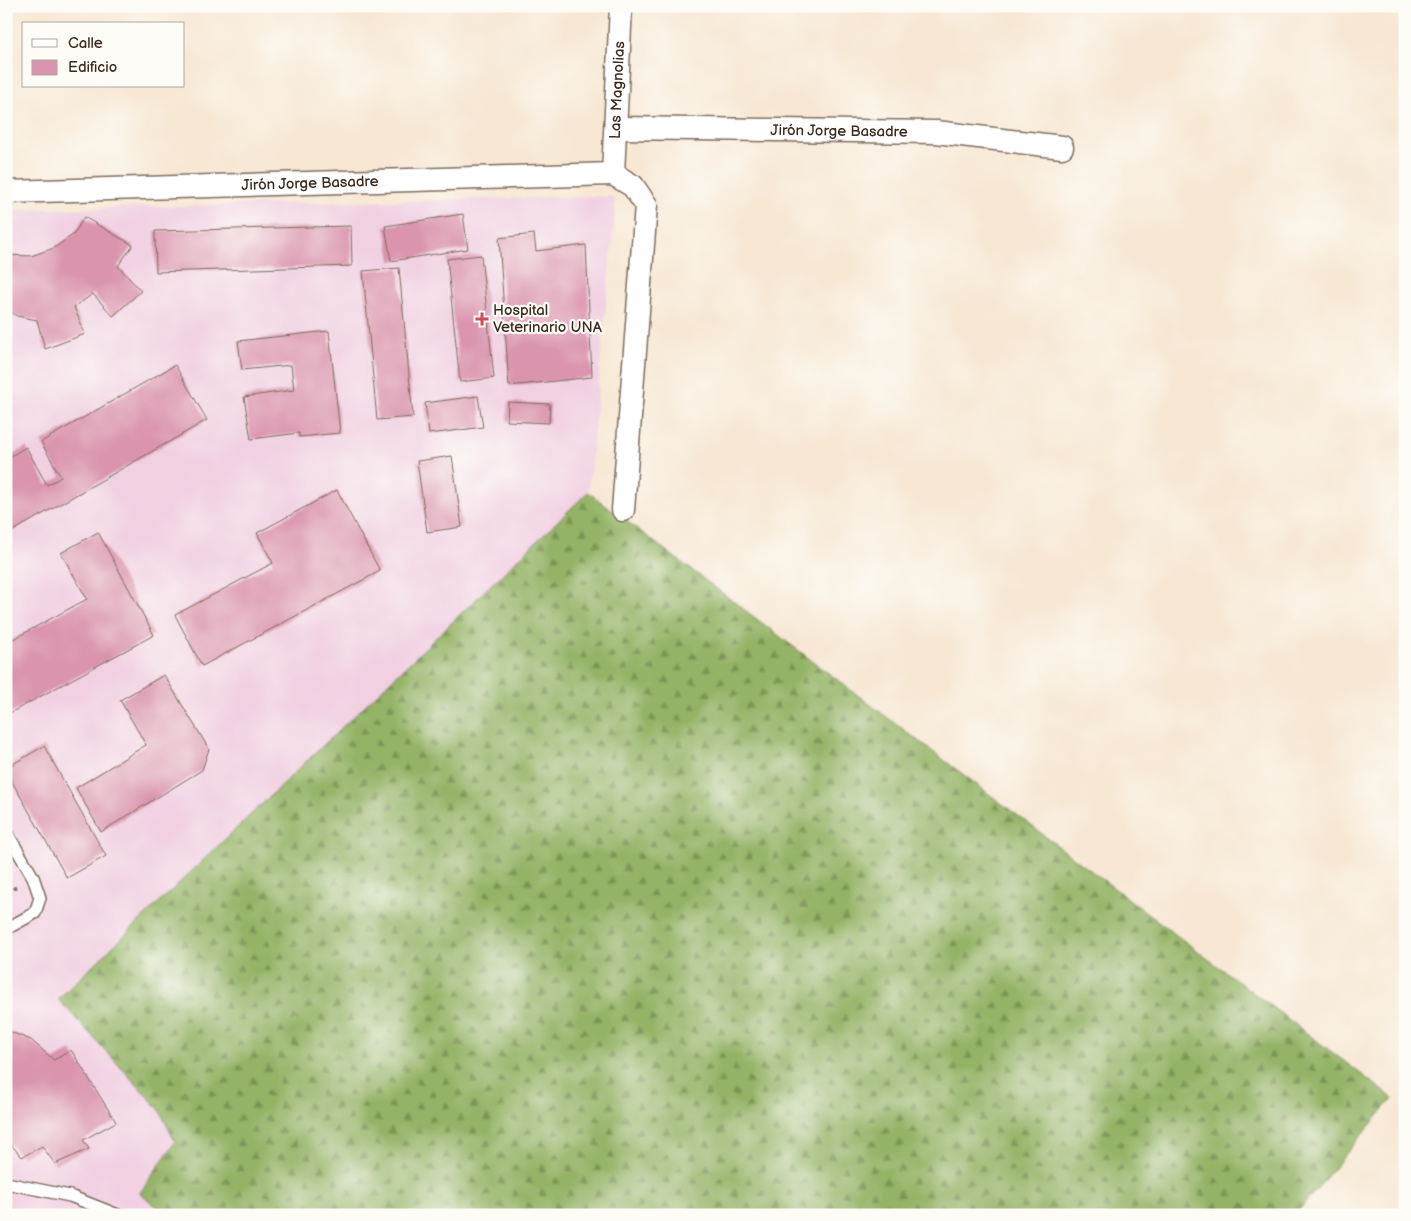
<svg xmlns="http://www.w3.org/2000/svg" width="1411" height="1221" font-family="'Balsamiq Sans',sans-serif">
<defs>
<pattern id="forest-firs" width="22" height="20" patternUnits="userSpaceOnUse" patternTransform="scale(1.25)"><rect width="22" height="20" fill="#94b366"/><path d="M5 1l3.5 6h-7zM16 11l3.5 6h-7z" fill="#7a9253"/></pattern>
</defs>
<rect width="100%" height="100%" fill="#fdfcf7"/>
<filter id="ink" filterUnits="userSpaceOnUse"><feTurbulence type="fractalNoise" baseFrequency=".02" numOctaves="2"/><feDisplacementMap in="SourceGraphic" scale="10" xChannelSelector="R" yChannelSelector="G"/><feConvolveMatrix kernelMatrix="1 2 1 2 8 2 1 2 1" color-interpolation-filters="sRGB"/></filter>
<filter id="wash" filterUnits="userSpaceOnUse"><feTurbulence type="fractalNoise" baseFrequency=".0096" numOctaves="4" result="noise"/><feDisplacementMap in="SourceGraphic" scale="20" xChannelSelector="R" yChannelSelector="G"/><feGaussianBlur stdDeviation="1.12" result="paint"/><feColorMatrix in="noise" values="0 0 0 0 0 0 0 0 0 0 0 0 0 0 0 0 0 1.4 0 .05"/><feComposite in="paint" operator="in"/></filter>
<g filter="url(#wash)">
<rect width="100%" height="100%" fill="#f7e7d3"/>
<path fill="#f1d0e2" d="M612 196 615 202V213L588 492 1393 1098 1295 1215H6V210Z"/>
<path fill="url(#forest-firs)" stroke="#686e42" d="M588 492 1393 1098 1295 1215H167L140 1193 175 1142 159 1109 58 999Z"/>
<g id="blocks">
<path fill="#da94ae" d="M463 214 468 249 391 261 385 226Z
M84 217 133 245 118 266 141 291 113 316 93 294 74 307 85 334 45 349 37 320 17 316 8 310 6 255 31 256 54 248 74 234Z
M351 226 352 266 156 272 155 231Z
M534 234 536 251 586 245 592 377 509 386 499 238Z
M481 255 494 378 460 382 447 259Z
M399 268 413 417 377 420 363 271Z
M329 331 340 433 299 437V433L251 439 244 397 294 390 291 365 242 370 238 341Z
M175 365 207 420 6 535V459L26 447 47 485 61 477 41 442Z
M478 396 483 427 429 434 425 403Z
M508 402 550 404 549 423 507 421Z
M452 456 462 527 427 532 417 461Z
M337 490 380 571 202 666 175 615 273 563 257 533Z
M98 532 154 635 6 715V643L87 599 61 553Z
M164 675 209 749 202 770 101 832 76 788 146 745 120 700Z
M44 746 106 856 67 878 6 771V768Z
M6 1030 31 1040 54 1060 71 1050 116 1122 83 1140 89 1149 55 1164 42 1146 22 1157 6 1139Z"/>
</g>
</g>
<g filter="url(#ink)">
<use href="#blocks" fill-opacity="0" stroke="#7d6c5d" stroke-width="1"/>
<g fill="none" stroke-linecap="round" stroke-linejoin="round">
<g stroke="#7d6c5d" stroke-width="14">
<path id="lane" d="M6 831 33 877 40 898 35 913 6 929
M6 1183 70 1196 118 1215
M6 1208 9 1215"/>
</g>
<g stroke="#7d6c5d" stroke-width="25">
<g id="street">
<path id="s1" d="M617 128 936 132 1062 147"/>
<path d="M613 174 633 186 646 205 623 510"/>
<path id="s2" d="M613 174 621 6"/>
<path id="s3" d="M6 192 613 174"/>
</g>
</g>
<path stroke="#7d6c5d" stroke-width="3" stroke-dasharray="4 4" stroke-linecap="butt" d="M6 893 16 887"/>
<use href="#lane" stroke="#fff" stroke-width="11"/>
<use href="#street" stroke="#fff" stroke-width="22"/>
</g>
</g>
<path fill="#d1495b" stroke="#fdfcf7" stroke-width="2" d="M479.5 311.5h5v5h5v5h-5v5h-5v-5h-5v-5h5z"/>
<g text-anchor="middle" stroke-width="4.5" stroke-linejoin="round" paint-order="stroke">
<g font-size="15" fill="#3b2a1e" stroke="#fdfcf7">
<text dy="5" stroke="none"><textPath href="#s2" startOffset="84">Las Magnolias</textPath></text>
<text dy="5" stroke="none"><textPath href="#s1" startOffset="222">Jirón Jorge Basadre</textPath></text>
<text dy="5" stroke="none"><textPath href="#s3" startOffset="304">Jirón Jorge Basadre</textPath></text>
</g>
<g font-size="15" fill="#3b2a1e" stroke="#fdfcf7" text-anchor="start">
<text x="493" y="315">Hospital<tspan x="493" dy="17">Veterinario UNA</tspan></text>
</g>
</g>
<rect width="1411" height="1221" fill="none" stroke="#fdfcf7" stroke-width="25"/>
<rect x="22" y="22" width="162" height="65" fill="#fdfcf7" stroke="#afa8a0"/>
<rect x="32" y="39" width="25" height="8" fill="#ffffff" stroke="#afa8a0"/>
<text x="68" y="48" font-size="15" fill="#3b2a1e">Calle</text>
<rect x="32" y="60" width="25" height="15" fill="#da94ae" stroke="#afa8a0"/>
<text x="68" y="72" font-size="15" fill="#3b2a1e">Edificio</text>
</svg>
